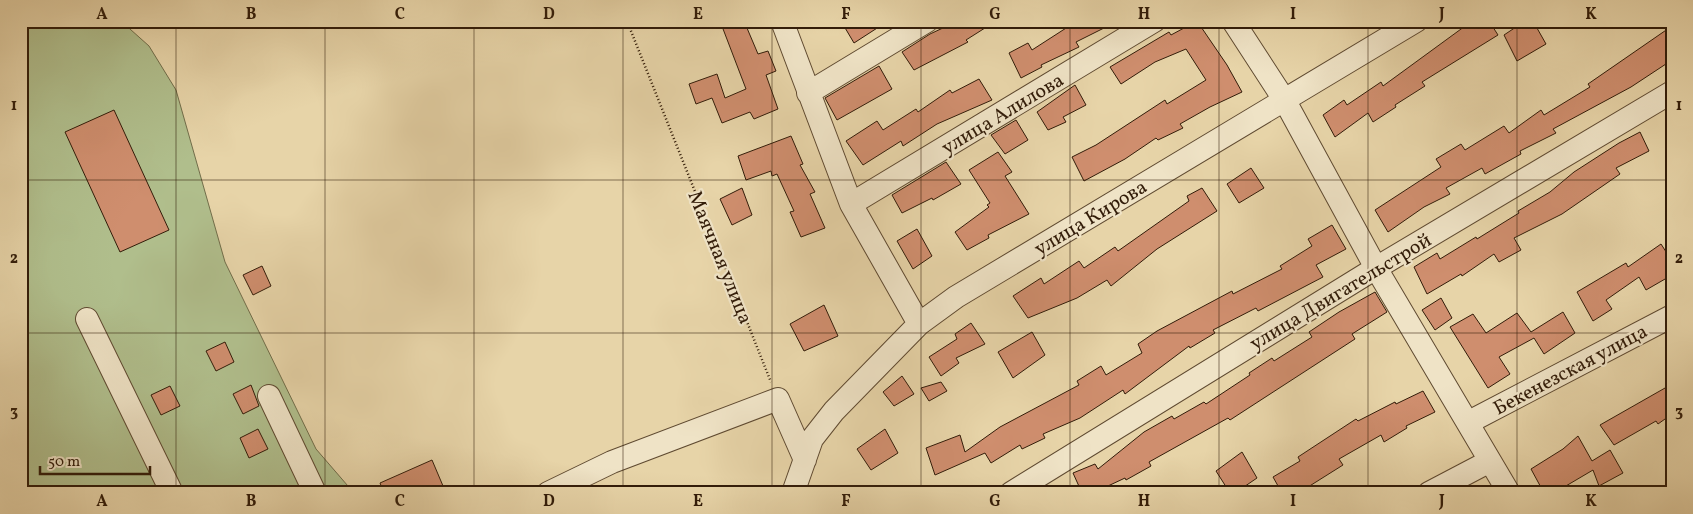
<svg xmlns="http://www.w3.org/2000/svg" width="1693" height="514" font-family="Vollkorn,serif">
<rect width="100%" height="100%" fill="#e7d4a8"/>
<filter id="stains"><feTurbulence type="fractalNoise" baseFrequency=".004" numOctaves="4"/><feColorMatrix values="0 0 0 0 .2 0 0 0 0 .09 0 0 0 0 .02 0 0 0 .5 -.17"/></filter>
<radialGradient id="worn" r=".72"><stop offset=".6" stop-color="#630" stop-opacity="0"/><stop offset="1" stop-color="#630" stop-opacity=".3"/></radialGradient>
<path fill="#b0be8c" stroke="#716d4a" d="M21 21H121L149 46 176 90 225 262 316 449 354 493H21Z"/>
<path fill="#cf8e6e" stroke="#321c09" d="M720 21H744L758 54 768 51 776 71 766 75 778 109 754 119 750 112 722 123 712 98 696 104 689 84 717 74 725 98 746 89Z
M841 21H888L854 43Z
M958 21H996L966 40 968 42 914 70 902 52 930 34Z
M1077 21H1118L1076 42 1079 47 1041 65 1042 67 1021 78 1009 53 1028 43 1032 50Z
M1197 21 1227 65 1242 92 1210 107 1180 124 1183 128 1158 140 1156 138 1125 159 1084 181 1072 157 1096 145 1165 100 1167 104 1206 80 1186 49 1155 62 1121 84 1110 67 1169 32 1171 35Z
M1472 21H1489L1498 35 1422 82 1425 86 1395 105 1396 107 1373 122 1368 113 1335 137 1323 115 1344 100 1347 105 1381 82 1383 86Z
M1525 21H1533L1546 44 1517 61 1504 35Z
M1672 26V60L1631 87 1553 129 1556 133 1520 151 1521 154 1485 174 1482 168 1446 188 1450 194 1424 207 1388 232 1375 210 1441 167 1436 159 1461 144 1465 150 1504 126 1509 133 1541 110 1544 115 1590 87 1588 84Z
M879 66 892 89 837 120 825 98Z
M979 79 992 100 937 124 903 146 901 141 863 165 846 141 877 121 883 130 916 109 918 112 950 90 952 93Z
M1075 85 1086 105 1063 117 1066 122 1048 130 1037 112Z
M114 110 169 230 120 252 65 132Z
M1016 120 1028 140 1005 154 991 135Z
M1640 132 1649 151 1616 168 1620 174 1562 214 1514 238 1521 250 1499 262 1494 254 1462 276 1461 274 1427 294 1414 267 1437 253 1440 259 1476 237 1477 239 1519 213 1518 211 1550 192 1574 172 1619 143Z
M791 136 803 164 800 165 815 192 810 194 825 228 801 237 790 212 794 211 777 174 772 176 771 171 746 180 738 156Z
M998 152 1012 172 1005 176 1029 214 988 235 989 238 967 250 955 232 989 207 987 205 990 203 969 170Z
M946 162 961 184 933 200 932 198 902 213 892 195Z
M1251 168 1264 188 1239 203 1227 184Z
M742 188 752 215 732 225 720 199Z
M1202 188 1217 211 1157 249 1111 286 1107 280 1077 298 1028 318 1013 296 1041 278 1044 284 1079 261 1084 268 1115 247 1118 251 1189 201 1187 196Z
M1332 225 1346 249 1316 265 1323 277 1258 311 1256 308 1213 330 1215 333 1190 348 1189 346 1125 394 1123 390 1080 418 1043 434 1045 438 1022 449 1020 445 991 463 985 453 935 475 926 448 960 435 965 452 1000 427 1079 385 1077 381 1101 366 1106 375 1142 353 1138 344 1157 331 1232 291 1233 294 1282 269 1280 266 1312 246 1308 239Z
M917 229 932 256 913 269 897 241Z
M1661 244 1672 261V275L1646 290 1639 277 1606 300 1612 309 1593 321 1577 292 1626 263 1628 267Z
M262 266 271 286 253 295 243 275Z
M1375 292 1387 312 1352 334 1355 339 1230 420 1228 418 1149 462 1151 466 1126 480 1125 478 1093 493H1082L1073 473 1095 464 1098 469 1144 432 1172 416 1174 419 1204 402 1206 404 1250 375 1249 373 1272 358 1274 361 1312 337 1309 332 1339 312Z
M1441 298 1452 318 1435 330 1422 310Z
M824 305 838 336 804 351 790 324Z
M1563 312 1575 333 1544 354 1534 338 1499 357 1510 374 1488 388 1450 327 1473 314 1486 333 1517 313 1531 332Z
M971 323 985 344 956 358 959 363 941 376 929 357 957 339 955 334Z
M1032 332 1045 355 1013 378 998 352Z
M225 342 234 362 216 371 206 351Z
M902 376 914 394 894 406 883 392Z
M941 382 947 391 929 401 921 388Z
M251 385 259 406 243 414 233 394Z
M170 386 180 406 161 415 151 395Z
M1665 388 1672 399V414L1658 424 1656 421 1614 445 1600 425Z
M1423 391 1435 412 1406 426 1407 428 1384 442 1381 435 1339 459 1343 465 1308 487 1296 493H1282L1273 477 1300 461 1298 457 1356 419 1358 421 1395 402 1396 404Z
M258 429 268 449 249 458 240 438Z
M885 429 898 453 871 470 857 449Z
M1578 436 1592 461 1610 450 1623 473 1599 486 1593 470 1554 493H1544L1531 469 1563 449Z
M1242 452 1257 478 1235 493H1230L1216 471Z
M432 460 446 493H384L380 483Z"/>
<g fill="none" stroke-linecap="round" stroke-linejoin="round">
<g stroke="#5f4a31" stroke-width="24">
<path id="minor" d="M782 21 851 204 919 324
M1233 21 1285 101 1376 268 1509 493
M808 93 927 21
M851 204 1154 21
M87 319 172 493
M269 396 315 493
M1469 422 1672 316
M548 493 612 462 778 399 805 460
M793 493 812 439 834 411 919 324 956 297 1416 21
M1011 493 1376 268 1672 92
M1429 493 1490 461"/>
</g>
<path stroke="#321c09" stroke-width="2.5" stroke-dasharray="1 2.5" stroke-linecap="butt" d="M627 21 771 382"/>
<use href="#minor" stroke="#efe3c6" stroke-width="22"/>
</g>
<path fill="none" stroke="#321c09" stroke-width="1" stroke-opacity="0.55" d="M176 21V493M325 21V493M474 21V493M623 21V493M772 21V493M921 21V493M1070 21V493M1219 21V493M1368 21V493M1517 21V493M21 180H1672M21 333H1672"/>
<g text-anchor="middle" stroke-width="4.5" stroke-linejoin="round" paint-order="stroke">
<g font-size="20" fill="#321c09" stroke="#efe3c6">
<text transform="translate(1002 113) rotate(-31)" y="7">улица Алилова</text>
<text transform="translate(1090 217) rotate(-31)" y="7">улица Кирова</text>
<text transform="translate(721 257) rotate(68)" y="7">Маячная улица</text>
<text transform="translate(1340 291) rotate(-31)" y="7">улица Двигательстрой</text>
<text transform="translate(1570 369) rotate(-28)" y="7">Бекенезская улица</text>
</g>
</g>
<rect width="1693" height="514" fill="none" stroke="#e7d4a8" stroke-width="55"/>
<path d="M40 466v8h110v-8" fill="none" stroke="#321c09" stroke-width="2.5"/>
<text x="48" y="466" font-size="15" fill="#321c09" stroke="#efe3c6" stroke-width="4" paint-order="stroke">50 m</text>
<rect x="28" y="28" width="1638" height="458" fill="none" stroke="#321c09" stroke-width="2"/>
<g font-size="16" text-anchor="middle" font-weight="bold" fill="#321c09">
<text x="102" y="19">A</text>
<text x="251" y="19">B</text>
<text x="400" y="19">C</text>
<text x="549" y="19">D</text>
<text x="698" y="19">E</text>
<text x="846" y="19">F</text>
<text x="995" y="19">G</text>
<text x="1144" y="19">H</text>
<text x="1293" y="19">I</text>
<text x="1442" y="19">J</text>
<text x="1591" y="19">K</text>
<text x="14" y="110">1</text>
<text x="1679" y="110">1</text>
<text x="14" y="263">2</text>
<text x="1679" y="263">2</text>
<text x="14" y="416">3</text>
<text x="1679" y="416">3</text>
<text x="102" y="506">A</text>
<text x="251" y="506">B</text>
<text x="400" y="506">C</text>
<text x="549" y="506">D</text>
<text x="698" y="506">E</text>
<text x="846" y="506">F</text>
<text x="995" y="506">G</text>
<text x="1144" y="506">H</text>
<text x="1293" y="506">I</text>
<text x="1442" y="506">J</text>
<text x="1591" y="506">K</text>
</g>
<rect width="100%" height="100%" filter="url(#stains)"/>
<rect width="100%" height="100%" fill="url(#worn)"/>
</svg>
